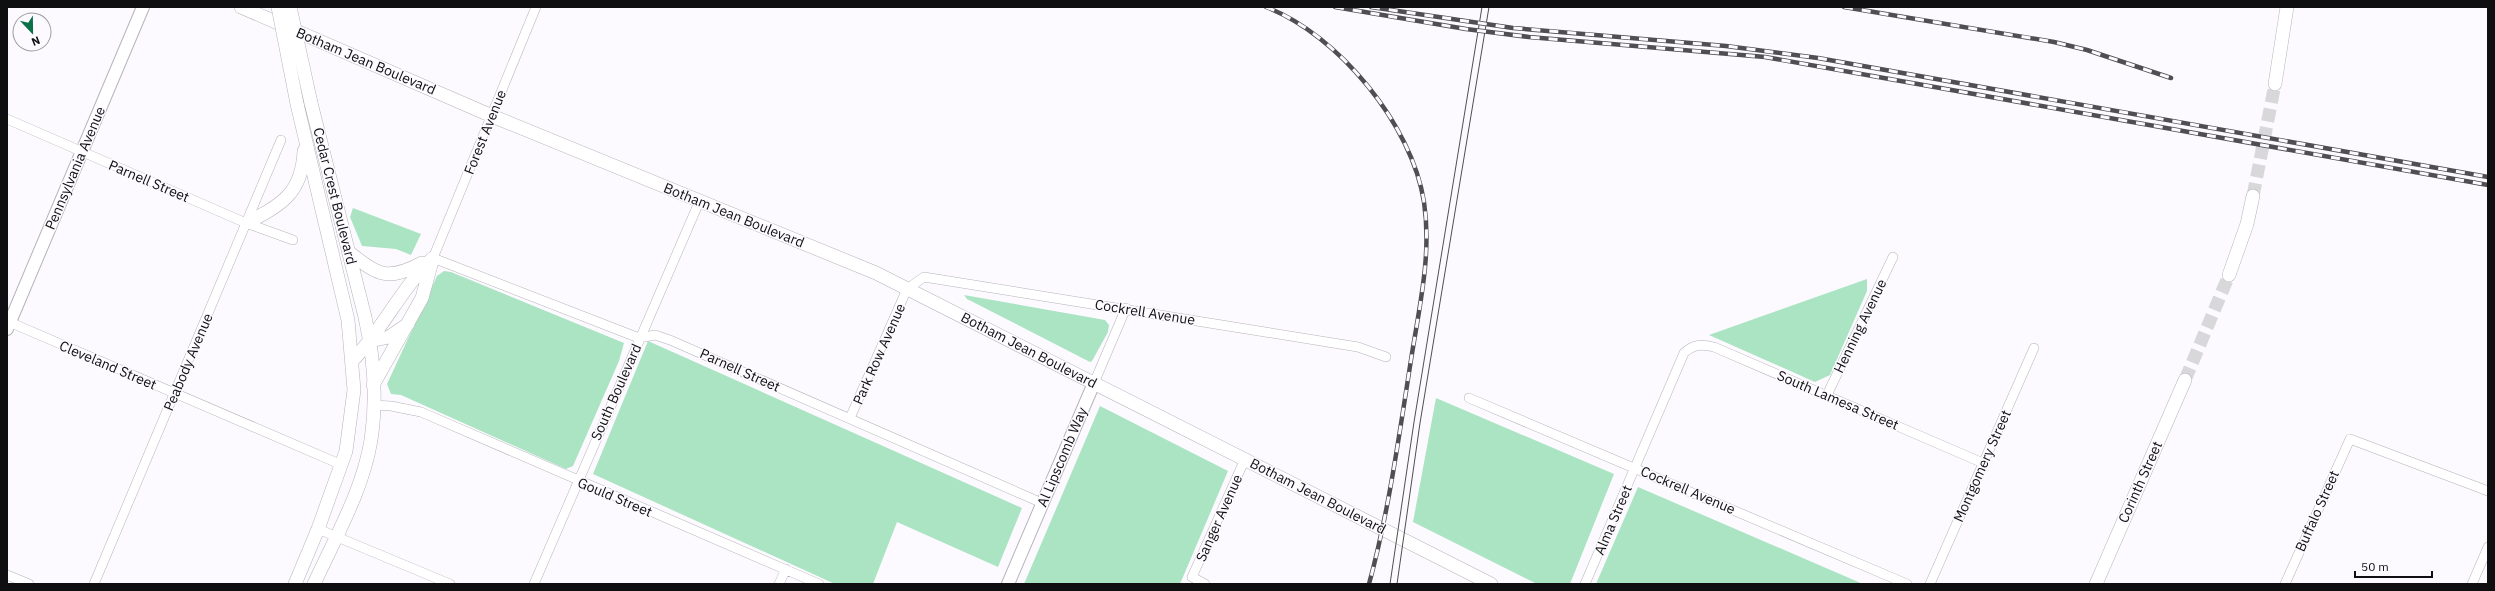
<svg xmlns="http://www.w3.org/2000/svg" width="2495" height="591" font-family="'IBM Plex Sans',sans-serif">
<rect width="100%" height="100%" fill="#fcfafe"/>
<path fill="#aae4c3" d="M353 208 421 234 411 255 396 249 362 246 350 217Z
M444 271 451 272 624 343 619 361 573 466 566 469 401 395 391 394 387 384 437 276Z
M1867 279V291L1830 375 1815 382 1709 335Z
M964 295 1105 320 1109 325 1108 332 1092 361 1090 362 967 299Z
M648 341 1022 508 998 567 897 522 873 584H835L593 474Z
M1436 398 1614 474 1570 584H1537L1413 522Z
M1100 406 1228 471 1180 584H1024Z
M1638 487 1863 584H1596Z"/>
<g fill="none" stroke-linecap="round" stroke-linejoin="round">
<path stroke="#d8d7da" stroke-width="13" stroke-dasharray="13 6" stroke-linecap="butt" d="M2253 196 2275 84
M2185 380 2229 275"/>
<g stroke="#b6b3ba" stroke-width="10">
<path id="minor" d="M536 7 433 258 639 338 655 335 670 340 1042 503
M7 119 246 223 293 240
M7 321 342 465
M1094 383 1126 308
M1827 395 1893 257
M1469 398 1907 584
M373 405 391 406 421 412 819 584
M850 418 907 289 924 277 1358 347 1386 357
M318 529 450 584
M7 575 29 584
M94 584 281 140
M534 584 700 200
M779 584 786 569
M1205 584 1192 577 1245 459
M1585 584 1684 353C1694 344 1702 344 1714 347L1983 463
M1930 584 2034 348
M2285 584 2350 439 2488 491
M2472 584 2488 547"/>
</g>
<g stroke="#b6b3ba" stroke-width="14">
<path id="tertiary" d="M7 329 143 7
M1008 584 1094 383"/>
</g>
<g stroke="#b6b3ba" stroke-width="14">
<path id="secondary" d="M241 7 492 116 876 273 1491 584
M2275 84 2287 7
M311 103 365 317C374 357 377 400 371 440 363 490 335 538 314 584
M246 223C281 205 302 194 304 151
M350 253C379 276 388 281 422 263
M2229 275 2247 224 2253 196
M370 341 389 337 408 324
M353 360C383 329 401 288 433 258
M373 385 422 298 433 258
M295 584 318 529 346 451 354 390 348 320 297 104
M2096 584 2185 380"/>
</g>
<use href="#minor" stroke="#fff" stroke-width="9"/>
<use href="#tertiary" stroke="#fff" stroke-width="12"/>
<use href="#secondary" stroke="#fff" stroke-width="13"/>
<path stroke="#4f4e51" stroke-width="1" d="M1390 584 1414 422 1482 7
M1397 584 1420 423 1489 7"/>
<g stroke="#4f4e51" stroke-width="4.5">
<path id="rail" d="M1266 7C1339 35 1412 125 1424 202 1432 255 1419 308 1411 360 1399 435 1389 511 1369 584
M1335 7 1466 29 1529 37 1765 57 2488 185
M1371 7 1513 28 1726 46 1818 58 2488 177
M1844 7 2054 42 2087 50 2171 78"/>
</g>
<use href="#rail" stroke="#fcfafe" stroke-width="3" stroke-dasharray="9" stroke-linecap="butt"/>
<g stroke="#b6b3ba" stroke-width="14" stroke-linecap="butt">
<path id="secondary-bridge" d="M278 7 297 104
M290 7 311 103"/>
</g>
<use href="#secondary-bridge" stroke="#fff" stroke-width="13"/>
</g>
<g text-anchor="middle" stroke-width="3" stroke-linejoin="round" paint-order="stroke">
<g font-size="14" fill="#0f0e11" stroke="#fcfafe">
<text transform="translate(366 61) rotate(23)" y="5">Botham Jean Boulevard</text>
<text transform="translate(485 132) rotate(-68)" y="5">Forest Avenue</text>
<text transform="translate(75 168) rotate(-67)" y="5">Pennsylvania Avenue</text>
<text transform="translate(149 181) rotate(23)" y="5">Parnell Street</text>
<text transform="translate(335 196) rotate(76)" y="5">Cedar Crest Boulevard</text>
<text transform="translate(734 215) rotate(22)" y="5">Botham Jean Boulevard</text>
<text transform="translate(1145 312) rotate(9)" y="5">Cockrell Avenue</text>
<text transform="translate(1860 326) rotate(-64)" y="5">Henning Avenue</text>
<text transform="translate(1029 350) rotate(27)" y="5">Botham Jean Boulevard</text>
<text transform="translate(879 354) rotate(-66)" y="5">Park Row Avenue</text>
<text transform="translate(188 362) rotate(-67)" y="5">Peabody Avenue</text>
<text transform="translate(108 365) rotate(23)" y="5">Cleveland Street</text>
<text transform="translate(740 370) rotate(24)" y="5">Parnell Street</text>
<text transform="translate(616 392) rotate(-66)" y="5">South Boulevard</text>
<text transform="translate(1838 400) rotate(23)" y="5">South Lamesa Street</text>
<text transform="translate(1062 457) rotate(-67)" y="5">Al Lipscomb Way</text>
<text transform="translate(1982 466) rotate(-66)" y="5">Montgomery Street</text>
<text transform="translate(2140 482) rotate(-66)" y="5">Corinth Street</text>
<text transform="translate(1688 490) rotate(23)" y="5">Cockrell Avenue</text>
<text transform="translate(1318 496) rotate(27)" y="5">Botham Jean Boulevard</text>
<text transform="translate(615 497) rotate(23)" y="5">Gould Street</text>
<text transform="translate(2317 511) rotate(-66)" y="5">Buffalo Street</text>
<text transform="translate(1219 518) rotate(-66)" y="5">Sanger Avenue</text>
<text transform="translate(1613 520) rotate(-67)" y="5">Alma Street</text>
</g>
</g>
<rect width="2495" height="591" fill="none" stroke="#0f0e11" stroke-width="16"/>
<g transform="translate(32 32) rotate(158)"><circle r="19" fill="#fcfafe" stroke="#9d9c9f"/>
<path d="M0-3L7 15L0 10L-7 15Z" fill="#0a7149"/>
<text y="-6" font-size="11" font-weight="bold" text-anchor="middle" fill="#0f0e11">N</text>
</g>
<path d="M2355 571v6h77v-6" fill="none" stroke="#0f0e11" stroke-width="2"/>
<text x="2361" y="571" font-size="12" fill="#0f0e11" stroke="#fcfafe" stroke-width="3" paint-order="stroke">50 m</text>
</svg>
